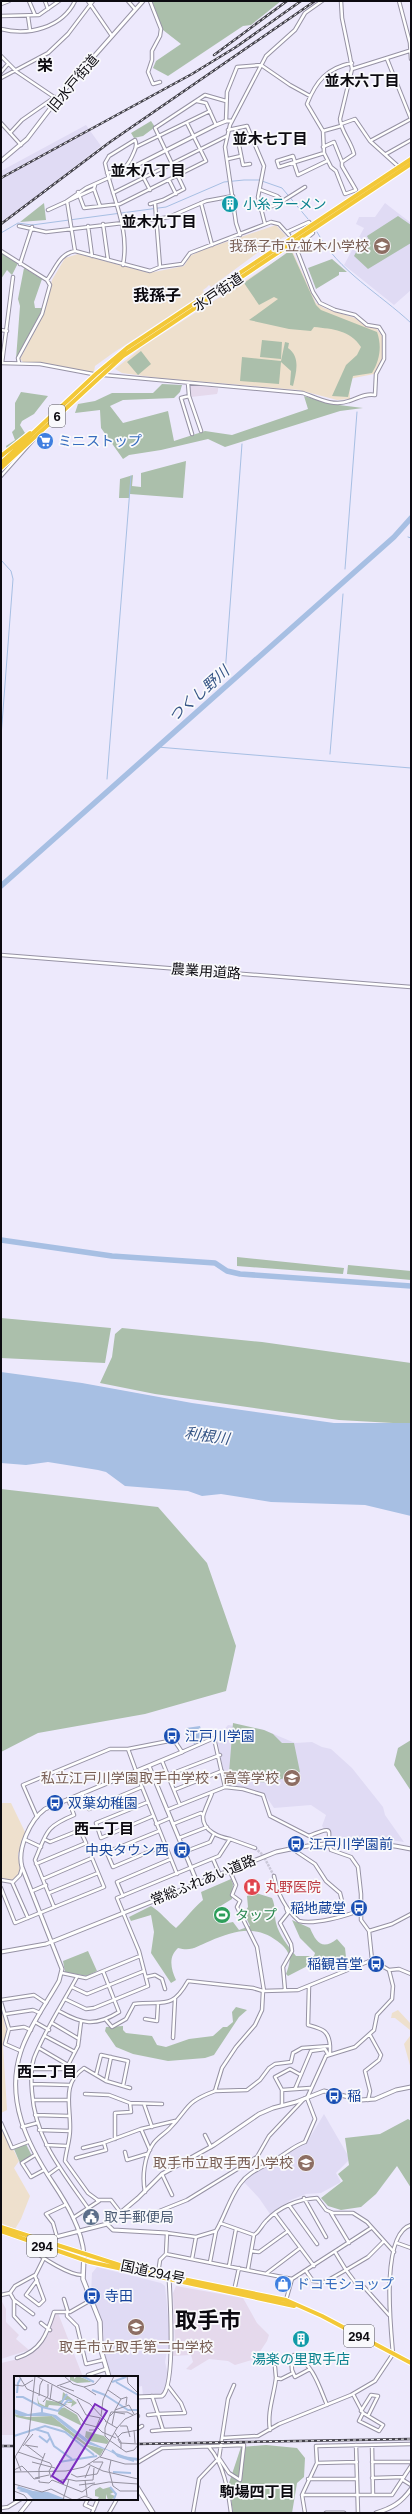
<svg xmlns="http://www.w3.org/2000/svg" width="412" height="2514" font-family="Helvetica,'Noto Sans JP',sans-serif">
<rect width="100%" height="100%" fill="#ede9fc"/>
<path fill="#e5d9ec" d="M190 385 218 388V391L217 394 191 397Z
M176 2286 243 2298 257 2323 269 2335 267 2341 255 2359 235 2365 228 2361 209 2359 191 2370 186 2369 193 2362 191 2355 172 2356 171 2354 175 2345 173 2293Z
M1 2300 6 2309V2322L19 2335 16 2339 29 2350 1 2359Z
M55 2313H58L83 2377H15V2435H1V2363L27 2357 40 2346 49 2333Z"/>
<path fill="#eee0cd" d="M276 225 286 236 264 248 211 287 209 285 206 288 203 290 204 293 113 353 95 366 94 372 76 371 39 363 23 362 20 359 43 316 52 280 65 258 78 254 149 273 184 266 190 256 200 251Z
M291 248 316 303 324 308 355 318 364 325 376 328 382 336V362L374 374 349 379 350 399 337 400 299 390 158 378 122 373 115 369 142 347 282 257Z
M1 1803H11L26 1834 18 1854 20 1869 18 1875 11 1881 1 1878Z
M1 2007 7 2035 3 2045 7 2110 1 2113Z
M398 2010 411 2024V2069L404 2044 410 2036V2030L395 2018H391L392 2013Z
M1 2125 19 2161 14 2168 30 2196 21 2219 15 2229 1 2223Z"/>
<path fill="#e0dbf4" d="M86 125 101 146 31 201 1 222V171Z
M385 203 411 223V290L394 305 344 265 364 228 356 224 359 217H375Z
M228 1725 264 1730 295 1743 312 1742 322 1747 331 1749 352 1768 383 1807 385 1815 404 1842 376 1838 331 1840 330 1835 322 1826 326 1815 311 1805 274 1808 265 1795 243 1787H229L226 1784 217 1738Z
M324 2114 350 2159 336 2173 341 2182 321 2193 306 2194 291 2200 270 2214 259 2198 243 2181 258 2167 306 2144Z
M97 2267 161 2283 165 2286 170 2336 165 2362 168 2374 165 2390 159 2395 143 2396 142 2386 137 2387V2377H112L103 2349 104 2335 102 2320 91 2294 92 2273Z"/>
<path fill="#abbfab" d="M152 1H281L251 25 243 26 168 76 153 68 156 61 181 44 163 30Z
M151 121 155 127 143 136 134 138 131 133Z
M44 203 46 220 20 222Z
M398 216 411 225V243L368 269 354 256 359 247 369 240 367 236Z
M291 250 316 305 321 310 377 332C382 346 380 360 372 373L353 376 348 397 332 396 346 365 357 355 361 347C350 330 333 329 314 327L311 331 289 329 249 320 278 299 274 297 259 305 244 283Z
M1 252 18 263 12 275 7 270 1 279Z
M332 259 347 272H339V275L316 289 308 268Z
M24 268 42 279 34 302 35 308H42L40 314 16 359 20 306 18 299Z
M262 340 282 342 281 359 260 357Z
M285 342 289 343 288 348C301 357 296 373 293 386L290 385 291 371 281 362 279 384 240 381 242 357 281 361Z
M141 351 151 364 138 375 127 362Z
M162 384 182 385 180 392 174 398 123 400 110 406 123 423 168 411 174 441 205 431 232 435 308 409 304 396 331 404 363 408 340 411 225 447 208 439 161 450 129 455 123 459 101 428 100 410 75 413 78 404 95 401 112 393H153Z
M21 392 48 396 34 414 22 421 20 425 25 433 7 449 6 446 15 440 12 432 15 429V403Z
M186 461 183 498 130 494 129 498H119L120 479 133 475 132 486 141 487V473Z
M237 1257 344 1268 343 1274 237 1266Z
M348 1265 411 1271V1280L347 1274Z
M1 1318 111 1328 105 1363 1 1358Z
M122 1328 262 1342 411 1363V1424L339 1420 155 1394 100 1383 112 1357 115 1334Z
M1 1489 158 1507 207 1563 236 1646 226 1691 145 1714 38 1733 1 1752Z
M233 1723 264 1730 273 1734 282 1743H294L300 1772C269 1785 260 1786 229 1773Z
M411 1740V1791L394 1765 398 1748Z
M231 1879 233 1884 232 1899 214 1910 223 1924 233 1922 239 1930 250 1926 244 1913 248 1907 247 1896 256 1893 272 1898C276 1907 274 1914 276 1923 279 1935 288 1946 296 1956H314L315 1953 300 1938 292 1920 310 1928C316 1942 322 1951 337 1939L345 1948 346 1957 319 1960 288 1976 286 1974C291 1961 292 1954 281 1944 258 1924 236 1930 210 1941 197 1946 192 1952 178 1948 168 1957 171 1969 176 1980L171 1983 151 1953 154 1932 151 1915 131 1921 129 1917 151 1906C161 1912 167 1921 176 1928 186 1919 192 1909 203 1900L201 1892Z
M88 1951 97 1971 87 1976 65 1972 63 1961Z
M236 2007 247 2010 239 2017 214 2055 205 2058 168 2061 133 2054 116 2047 105 2031 106 2027 123 2026V2030L126 2033 152 2036 157 2045 166 2047 189 2039 213 2036 223 2027H227L233 2022 232 2012Z
M408 2119 411 2121V2188L397 2166 376 2194 361 2207 341 2210 328 2206 321 2198 343 2181 338 2174 349 2165 345 2138 380 2134Z
M26 2144 32 2156 20 2163 14 2149Z
M266 2445 297 2448 305 2458 304 2477 297 2483 292 2513H233L229 2483 241 2447Z"/>
<path fill="#a7bfe3" d="M1 1372 82 1383 192 1403 334 1423H411V1516L365 1505 271 1502 221 1494 202 1496 188 1491 125 1486 106 1472 98 1470 48 1462 26 1465 1 1463Z
M200 1726 204 1740 194 1744 186 1728Z"/>
<g fill="none" stroke-linecap="round" stroke-linejoin="round">
<path stroke="#a7bfe3" stroke-width="1" d="M317 232C339 272 379 293 411 323
M1 233 18 223 32 225 166 207 224 182 244 180H259L282 188 308 219
M408 537 411 538
M1 560 11 571 13 579 1 737
M345 569 357 412
M225 674 242 444
M157 747 411 768
M330 754 343 594
M107 779 131 476"/>
<path stroke="#a7bfe3" stroke-width="5.5" d="M1 886 394 537 411 518
M1 1240 112 1256 215 1263 227 1271 240 1274 411 1286"/>
<path stroke="#cbc8d9" stroke-width="2.5" stroke-dasharray="2.5 1" stroke-linecap="butt" d="M255 1848 263 1855 274 1876"/>
<g stroke="#9692a4" stroke-width="4.5">
<path id="minor" d="M29 1 35 15
M45 1 48 9
M88 1 112 36
M128 1 135 9
M150 1 161 29 160 36 152 51V60L148 72 153 84 160 82
M341 1 342 18 350 57 352 69 340 119C341 132 351 141 354 154L342 162V166L356 190 345 194 336 171 331 167 324 153 323 131 307 104C316 81 327 68 352 63
M399 1 410 43 411 59
M1 4 9 1
M1 16 39 15 59 1
M28 16 30 30
M1 29C28 36 62 28 75 1
M1 56 17 72 57 99
M352 69 409 51
M1 72 8 64
M1 78 48 53 68 34 93 1
M197 101 206 103 216 125
M226 121 227 92 237 67 261 65 290 85 310 96
M1 123 21 145
M341 124 355 119 370 141 400 168
M228 130 247 126 264 166 258 197 265 224
M236 130 243 165 250 164
M323 131 341 126
M10 133 22 120 55 97
M370 141 411 119 387 59
M136 147 210 111
M323 147 334 142 342 162
M386 154 411 140
M228 159 241 156
M295 162 293 156 277 161 279 167 324 153
M294 163 298 175 327 161
M107 173C124 169 127 169 134 152 136 148 137 144 135 140L109 156 105 163C112 198 130 227 123 265
M169 180 176 194
M94 189 100 206
M261 190 277 196 283 201
M78 192 84 208 120 204 206 161 187 123
M113 193 227 136
M67 201 86 188 137 165 150 190
M67 201 75 251
M155 203 160 267
M201 203 212 245
M150 204 163 200 184 189 155 128 205 95 226 101
M48 210 94 189 95 185
M261 210 278 204 305 187
M103 224 108 260
M19 226 46 232 157 219 169 217 206 201 233 196
M88 226 92 256
M287 232 309 222 311 225
M240 235 236 223 225 147 230 125 266 56 295 30 305 13 322 1
M296 247 313 233 311 230
M1 251 47 280 50 285 42 314 18 358 19 363
M20 264 32 227
M47 280C56 268 59 254 75 251L150 271 160 267 182 264 190 253 271 222 279 224 289 235
M1 330 7 331
M1 363 40 364 93 374 303 393C317 398 333 407 349 401 358 398 366 393 375 395L376 374 384 359V335L379 327 367 325 355 315 335 310 320 303 313 292 295 245
M2 363 13 277
M188 383 189 396 201 431
M189 396 181 398 192 434
M1 476 33 440
M1 955 411 987
M128 1749 136 1771
M162 1761 180 1805
M136 1772 177 1874
M168 1775 220 1755
M174 1790 222 1771
M82 1793 89 1809 142 1787
M148 1802 96 1823 101 1838 153 1816
M167 1810 225 1787 243 1789 263 1795 270 1816 309 1836C340 1823 324 1834 331 1850L351 1857 358 1867 361 1894V1920L369 1931 372 1960 389 1970 393 1986 392 1999 377 2015 374 2030 355 2047 326 2056 307 2098 315 2119 305 2142C294 2146 288 2152 278 2158 265 2167 250 2170 240 2184 229 2199 225 2216 216 2231L196 2237 167 2233 166 2254 292 2279 286 2300
M37 1817 23 1785 110 1749H128L174 1740 182 1752 214 1738 225 1787
M156 1824 170 1818
M173 1824 201 1813 203 1815
M159 1831 110 1851 107 1853 113 1867 165 1845
M179 1838 207 1827
M230 1839 255 1848
M26 1840 41 1847
M295 1848 297 1852 315 1864 326 1881 340 1893 342 1901 340 1905 333 1907
M184 1852 210 1842 214 1834
M213 1859 219 1873
M36 1864 86 1843 80 1830 50 1842 44 1839
M229 1869 236 1885 232 1895 240 1901 237 1907 257 1947 264 1991
M274 1876C277 1893 286 1910 299 1921 314 1925 347 1916 360 1910
M1 1880 13 1882 20 1875 22 1868
M12 1882 28 1918
M1 1888 15 1923 104 1887 92 1858 43 1879
M32 1891 46 1885
M49 1893 98 1873
M123 1896 117 1882 171 1859
M54 1907 35 1860C47 1832 45 1827 74 1815L68 1799
M369 1931 392 1924 411 1914
M389 1970 399 1969 411 1974
M62 1973 86 1978 140 1956
M77 1977C63 2003 45 2030 34 2058 31 2068 31 2081 32 2092 35 2139 62 2171 88 2208
M146 1977 155 1975 162 1979 165 1989
M309 1986 308 2025C322 2029 329 2030 330 2046
M72 1987 87 1994 144 1971
M285 1990 283 1967 292 1951 291 1944 280 1923 288 1913 286 1908
M65 1999 86 2009 94 2008 148 1986 139 1951 117 1898 219 1856 230 1839C219 1837 203 1831 203 1817 203 1813 210 1799 212 1793
M1 2000 34 1995 46 2003
M1 2002 9 2029 5 2044 21 2051
M59 2011C82 2024 95 2027 119 2012L103 1971
M6 2014 33 2010 40 2013
M145 2019 157 2021 158 2003
M106 2020 112 2027 126 2019 134 2004C163 2000 171 2011 188 1981L253 1988 263 1991
M35 2022 49 2030
M52 2023 79 2039
M9 2029 24 2027 31 2030
M45 2036 75 2052
M173 2038 175 1999
M39 2048 68 2065
M32 2069H66L74 2076
M66 2069 78 2046 81 2022
M96 2075 101 2055 128 2061 123 2086
M17 2077H32
M106 2081 111 2057
M32 2084 70 2085
M295 2089 311 2051 325 2049 328 2054
M282 2090 275 2077 290 2069 301 2075
M215 2091 247 2090 260 2080 269 2068 275 2064 291 2062 293 2053 302 2048 330 2046V2054
M85 2094 109 2095 130 2103 131 2112 115 2113V2139
M33 2100H67
M368 2100 370 2091 365 2071 379 2060 381 2055 370 2035
M130 2103 162 2104
M144 2104 152 2127
M282 2105V2090L310 2088
M35 2115 69 2116
M1 2123 12 2148 28 2142
M22 2127 37 2123
M141 2129 175 2121
M39 2130 70 2131
M205 2135 211 2147
M46 2145 67 2146
M83 2148 103 2143 141 2129 150 2150
M125 2152 127 2160 147 2154
M35 2155 22 2163 31 2177 44 2170
M76 2158 106 2150 104 2143
M162 2174 172 2195
M48 2175 59 2167
M145 2192C142 2177 144 2157 153 2144 157 2138 164 2134 169 2129 190 2108 183 2103 215 2091L222 2068 236 2047 255 2025 262 2010 263 1991 298 1990 372 1960
M304 2198 326 2237
M97 2200H111L121 2213
M289 2205 317 2244
M157 2212 187 2200 257 2157 269 2136 304 2099
M331 2213 349 2243
M275 2214 314 2266
M73 2218 99 2201 88 2193 65 2161C66 2151 70 2140 70 2130 71 2106 61 2084 84 2068L106 2081 130 2088
M220 2223 254 2235C260 2231 261 2226 266 2221 279 2207 298 2199 317 2198L326 2210 333 2213H353L367 2222 394 2252
M57 2237 53 2223 46 2214 65 2205
M32 2241 33 2249C41 2258 71 2276 83 2275
M397 2243 411 2248
M251 2251 259 2252 288 2231
M335 2252 346 2270 368 2257 384 2241
M192 2259 196 2237
M210 2262 216 2231
M229 2266 236 2229
M248 2269 254 2235
M306 2271 313 2281 325 2282 346 2270 355 2282 364 2287 389 2315
M267 2273 300 2248
M158 2274 160 2260 166 2254
M292 2279 371 2228
M37 2280 26 2295 39 2305 44 2300 35 2276 44 2258
M234 2291 239 2268
M1 2295 10 2293
M64 2299 68 2312
M14 2300V2316L25 2328
M70 2312 91 2300
M33 2314 14 2300 10 2293 15 2286 35 2275
M41 2323 50 2330
M17 2358C41 2351 47 2334 54 2312H67V2316L77 2326 86 2364 103 2360
M275 2367 276 2378 281 2379 293 2373
M310 2369 295 2377 292 2370 291 2357 294 2355C313 2364 319 2386 327 2405
M88 2375 106 2369
M353 2394 363 2413 383 2425 379 2431 359 2421 363 2413
M152 2396 158 2414 185 2413 181 2403 168 2386
M361 2411 371 2395 378 2396 368 2416
M148 2415 158 2414 163 2430 152 2431
M137 2416H138
M137 2429 142 2426
M163 2430 190 2429
M270 2430C267 2411 274 2396 276 2378
M222 2438 228 2399 234 2385
M356 2445 358 2513
M372 2445 373 2495
M209 2447C224 2464 228 2490 231 2513
M372 2462H411
M137 2463 162 2448 244 2445 240 2480 229 2473 219 2458
M317 2463 357 2462
M372 2478 404 2477
M308 2479H357
M403 2480 411 2485
M302 2495H392L411 2466
M88 2499 85 2505 94 2509
M1 2508 8 2507 21 2499
M92 2513 98 2499
M109 2513 117 2499
M193 2513 199 2479 219 2458 222 2438 258 2436 279 2424 351 2395 375 2381 393 2354C391 2330 380 2234 411 2225
M305 2513 302 2495 317 2463 316 2446 411 2444"/>
</g>
<g stroke="#9692a4" stroke-width="5">
<path id="tertiary" d="M1 161 27 139 66 88 143 1
M137 165 216 125 226 121H231
M149 1766 197 1882
M1 1952 46 1944 276 1852C322 1841 365 1839 411 1849
M107 2224 113 2230 167 2233
M46 2242 52 2238 107 2224 138 2198 162 2174 214 2145 259 2114 273 2108 296 2102 324 2091 361 2100 375 2099 396 2090 411 2087
M84 2255C82 2229 67 2204 53 2183 27 2144 5 2099 21 2051 29 2027 46 2004 59 1981L62 1969 22 1867C17 1849 30 1820 45 1809L182 1752
M137 2397 162 2396C176 2387 170 2296 169 2277
M20 2513 31 2499
M326 2513H344
M376 2513C392 2508 401 2503 411 2489"/>
</g>
<g stroke="#9692a4" stroke-width="5.5">
<path id="secondary" d="M84 2255 83 2279 100 2322 101 2350 109 2377
M137 2487 153 2513"/>
</g>
<g stroke="#fff" stroke-width="6">
<path id="trunk" d="M1 456 30 433
M1 463 96 374 127 348 411 159
M1 468 123 356 411 164
M1 2227 129 2268 286 2300 322 2316 411 2363
M1 2231 90 2262 294 2306"/>
</g>
<use href="#minor" stroke="#fff" stroke-width="2.5"/>
<use href="#tertiary" stroke="#fff" stroke-width="3"/>
<use href="#secondary" stroke="#fff" stroke-width="3.5"/>
<use href="#trunk" stroke="#f3c837" stroke-width="4"/>
<g stroke="#43414a" stroke-width="2.5">
<path id="rail" d="M214 55 287 1
M1 178 192 74 236 47 301 1
M1 224 110 142 315 1
M137 2444 411 2439
M1 2446H15"/>
</g>
<use href="#rail" stroke="#f9f9fc" stroke-width="1" stroke-dasharray="3" stroke-linecap="butt"/>
</g>
<defs>
<g id="building-disc" transform="scale(0.9)"><circle r="9.5" fill="#0f9aa8" stroke="#f9f9fc"/><path d="M-4-6H4V6H1V3H-1V6H-4ZM-2.5-4.3h1.7v1.8h-1.7ZM.8-4.3h1.7v1.8H.8ZM-2.5-1h1.7V.8h-1.7ZM.8-1h1.7V.8H.8Z" fill="#fff"/></g>
<g id="school-disc" transform="scale(0.9)"><circle r="9.5" fill="#8d6e63" stroke="#f9f9fc"/><path d="M0-5L7-2L0 1L-7-2ZM-4 1L0 2.5L4 1V4Q0 6-4 4Z" fill="#fff"/></g>
<g id="supermarket-disc" transform="scale(0.9)"><circle r="9.5" fill="#3f7fe0" stroke="#f9f9fc"/><path d="M-6-5.5h2.5l.6 2H6L4.5 2H-2.5L-4.4-4H-6ZM-1.5 3.2a1.3 1.3 0 1 0 .1 0ZM3 3.2a1.3 1.3 0 1 0 .1 0Z" fill="#fff"/></g>
<g id="bus-disc" transform="scale(0.9)"><circle r="9.5" fill="#1a4fb4" stroke="#f9f9fc"/><path d="M-5-6H5V4H4V6H2V4H-2V6H-4V4H-5ZM-3.5-4V0h7V-4ZM-3.5 1.2v1.5H-2V1.2ZM2 1.2v1.5H3.5V1.2Z" fill="#fff"/></g>
<g id="hospital-disc" transform="scale(0.9)"><circle r="9.5" fill="#e0444e" stroke="#f9f9fc"/><path d="M-5-5h3v3.5h4V-5h3V5h-3V1.5h-4V5h-3Z" fill="#fff"/></g>
<g id="stadium-disc" transform="scale(0.9)"><circle r="9.5" fill="#2e9e5b" stroke="#f9f9fc"/><path d="M0-5a6.5 5 0 1 0 0 10a6.5 5 0 1 0 0-10ZM-3.5-1.8h7v3.6h-7Z" fill="#fff"/></g>
<g id="civic-disc" transform="scale(0.9)"><circle r="9.5" fill="#5c6f8a" stroke="#f9f9fc"/><path d="M-.6-6.5H3V-4.5H.6V-3L4-1V1h2V6H-6V1h2V-1L-.6-3ZM-1.2 2.5V6h2.4V2.5Z" fill="#fff"/></g>
<g id="shop-disc" transform="scale(0.9)"><circle r="9.5" fill="#3f7fe0" stroke="#f9f9fc"/><path d="M-5-2.5h2.3a2.7 3.5 0 0 1 5.4 0H5L5.5 6h-11ZM-1.5-2.5h3a1.5 2.3 0 0 0-3 0Z" fill="#fff"/></g>
</defs>
<g fill-rule="evenodd">
<use href="#building-disc" x="230" y="204"/>
<use href="#school-disc" x="382" y="246"/>
<use href="#supermarket-disc" x="45" y="441"/>
<use href="#bus-disc" x="172" y="1736"/>
<use href="#school-disc" x="292" y="1778"/>
<use href="#bus-disc" x="55" y="1803"/>
<use href="#bus-disc" x="296" y="1844"/>
<use href="#bus-disc" x="182" y="1850"/>
<use href="#hospital-disc" x="252" y="1887"/>
<use href="#bus-disc" x="359" y="1908"/>
<use href="#stadium-disc" x="222" y="1915"/>
<use href="#bus-disc" x="376" y="1964"/>
<use href="#bus-disc" x="334" y="2096"/>
<use href="#school-disc" x="306" y="2163"/>
<use href="#civic-disc" x="91" y="2217"/>
<use href="#shop-disc" x="283" y="2284"/>
<use href="#bus-disc" x="92" y="2296"/>
<use href="#school-disc" x="136" y="2327"/>
<use href="#building-disc" x="301" y="2339"/>
</g>
<g text-anchor="middle" stroke-width="3.5" stroke-linejoin="round" paint-order="stroke">
<g fill="#f9f9fc" stroke="#535257" stroke-width="1">
<rect x="49" y="405" width="16" height="22" rx="3"/>
<rect x="27" y="2235" width="30" height="22" rx="3"/>
<rect x="344" y="2325" width="30" height="22" rx="3"/>
</g>
<g font-size="13" font-weight="bold" fill="#0c0a10">
<text x="57" y="421">6</text>
<text x="42" y="2251">294</text>
<text x="359" y="2341">294</text>
</g>
<g font-size="14" fill="#0c0a10" stroke="#f9f9fc">
<text transform="translate(73 83) rotate(-50)" y="5">旧水戸街道</text>
<text transform="translate(218 292) rotate(-34)" y="5">水戸街道</text>
<text transform="translate(206 971) rotate(4)" y="5">農業用道路</text>
<text transform="translate(203 1880) rotate(-22)" y="5">常総ふれあい道路</text>
<text transform="translate(153 2272) rotate(12)" y="5">国道294号</text>
</g>
<g font-size="14" fill="#0d838f" stroke="#f9f9fc" text-anchor="start">
<text x="243" y="209">小糸ラーメン</text>
<text x="301" y="2364" text-anchor="middle">湯楽の里取手店</text>
</g>
<g font-size="14" fill="#785e54" stroke="#f9f9fc" text-anchor="end">
<text x="369" y="251">我孫子市立並木小学校</text>
<text x="279" y="1783">私立江戸川学園取手中学校・高等学校</text>
<text x="293" y="2168">取手市立取手西小学校</text>
<text x="136" y="2352" text-anchor="middle">取手市立取手第二中学校</text>
</g>
<g font-size="14" fill="#366cbe" stroke="#f9f9fc" text-anchor="start">
<text x="58" y="446">ミニストップ</text>
<text x="296" y="2289">ドコモショップ</text>
</g>
<g font-size="14" fill="#164399" stroke="#f9f9fc" text-anchor="start">
<text x="185" y="1741">江戸川学園</text>
<text x="68" y="1808">双葉幼稚園</text>
<text x="309" y="1849">江戸川学園前</text>
<text x="169" y="1855" text-anchor="end">中央タウン西</text>
<text x="346" y="1913" text-anchor="end">稲地蔵堂</text>
<text x="363" y="1969" text-anchor="end">稲観音堂</text>
<text x="347" y="2101">稲</text>
<text x="105" y="2301">寺田</text>
</g>
<g font-size="14" fill="#be3a42" stroke="#f9f9fc" text-anchor="start">
<text x="265" y="1892">丸野医院</text>
</g>
<g font-size="14" fill="#27864d" stroke="#f9f9fc" text-anchor="start">
<text x="235" y="1920">タップ</text>
</g>
<g font-size="14" fill="#4e5e75" stroke="#f9f9fc" text-anchor="start">
<text x="104" y="2222">取手郵便局</text>
</g>
<g font-size="15" font-weight="bold" fill="#0c0a10" stroke="#f9f9fc">
<text x="362" y="86">並木六丁目</text>
<text x="270" y="144">並木七丁目</text>
<text x="148" y="176">並木八丁目</text>
<text x="159" y="227">並木九丁目</text>
<text x="104" y="1834">西一丁目</text>
<text x="47" y="2077">西二丁目</text>
<text x="257" y="2497">駒場四丁目</text>
</g>
<g font-size="15" font-style="italic" fill="#355485" stroke="#f9f9fc">
<text transform="translate(199 694) rotate(-42)" y="5">つくし野川</text>
<text transform="translate(207 1436) rotate(8)" y="5">利根川</text>
</g>
<g font-size="16" font-weight="bold" fill="#0c0a10" stroke="#f9f9fc">
<text x="45" y="71">栄</text>
<text x="157" y="301">我孫子</text>
</g>
<g font-size="22" font-weight="bold" fill="#0c0a10" stroke="#f9f9fc">
<text x="208" y="2328">取手市</text>
</g>
</g>
<g transform="translate(14 2376)">
<rect width="124" height="124" fill="#ede9fc"/>
<path d="M56 0H60V3L63 0 69 2 78 6 63 7 56 4ZM49 16 63 27 57 31 58 27H52L59 24H49L47 28H54L48 30 63 39 68 50 44 38 45 32H50L48 30 35 29 33 33 24 28 23 20 25 27 31 30 32 24 43 26 48 24ZM0 38 13 41 38 40 74 69 90 73 86 80 46 51 2 41ZM72 55 90 60 95 65 93 68 76 65 71 61ZM86 111 89 113 96 111 100 116 96 118 101 120V122L94 124 92 118V124H83L85 121 81 120V114Z" fill="#abbfab"/>
<path d="M0 33 14 38 28 36 42 39 77 66 108 80 124 82V85L108 82 93 74 74 68 38 40H6L0 37ZM4 110 19 115 34 116 54 124H20L13 117 4 115 7 114 3 113Z" fill="#a7bfe3"/>
<path fill="none" stroke="#a7bfe3" stroke-width="2" d="M68 0 80 6M98 6 112 1M102 6 124 19M78 14 91 19M3 17 4 7 7 2M91 19 114 34H124M2 21H9L28 31V38M46 29 53 18M28 31 44 35 54 24 58 25M21 53 34 57 40 70 58 83M0 60 31 50 51 56 80 79M25 60 33 66 36 62M98 74 104 80 120 85M102 78 116 83M45 86 83 80M99 96 117 97M96 111 102 118 100 123"/>
<path fill="none" stroke="#93909e" stroke-width="1" d="M5 0 13 13 48 28 64 38 71 48 83 51 88 56 102 62M22 0 76 28 92 45M50 0 59 8 70 11 81 8 88 0M113 0 114 7 124 17M0 9 9 10 19 4M43 10 57 5M46 10 60 15M70 11 82 19M94 14 107 23 113 21 112 29M25 20 26 9 28 5 29 4 27 6M63 23 72 39 87 42M36 24 38 9M29 26 34 20V8M101 34 107 23M87 40 89 24 100 0M96 40 100 36 111 38M91 45 103 52M98 49 101 34 115 29 120 38M106 50H113L116 61M75 54H81L86 42M120 54 121 67M101 57 107 66V73M104 61 108 57 124 54M104 63 106 67 124 68M95 64 91 60V52L97 36H113L119 39M95 64 112 76 120 74 124 69M11 69 24 71M12 69 29 82M9 70 19 58M4 76 36 87 38 90 35 95 37 102M1 80 7 95M1 81 15 58 21 0M86 81 111 88H124M97 84 95 94 99 110 106 115H124M18 86 41 92M74 88 89 95 124 103M0 94 8 90 13 95M13 95 20 103 26 102M0 96 52 95 70 91 87 80 103 52 111 43 124 37M57 98 63 101 83 98 89 86H79M21 102 35 99M25 102V93L31 77M71 102 76 90M25 104V106L35 107 38 104 68 116 78 109 95 106 124 108M71 104 73 120M79 104 80 92M44 105 53 103 62 105 79 104M0 108 28 116 37 113 59 124M65 109 81 107M0 115 10 119 14 124M49 124 55 103M62 124 71 120 80 124"/>
<path fill="#7b2cbf" fill-opacity="0.15" stroke="#7b2cbf" stroke-width="2" d="M81 28 93 35 49 107 38 100Z"/>
<rect width="124" height="124" fill="none" stroke="#0c0a10" stroke-width="2"/>
</g>
<rect width="412" height="2514" fill="none" stroke="#0c0a10" stroke-width="4"/>
</svg>
